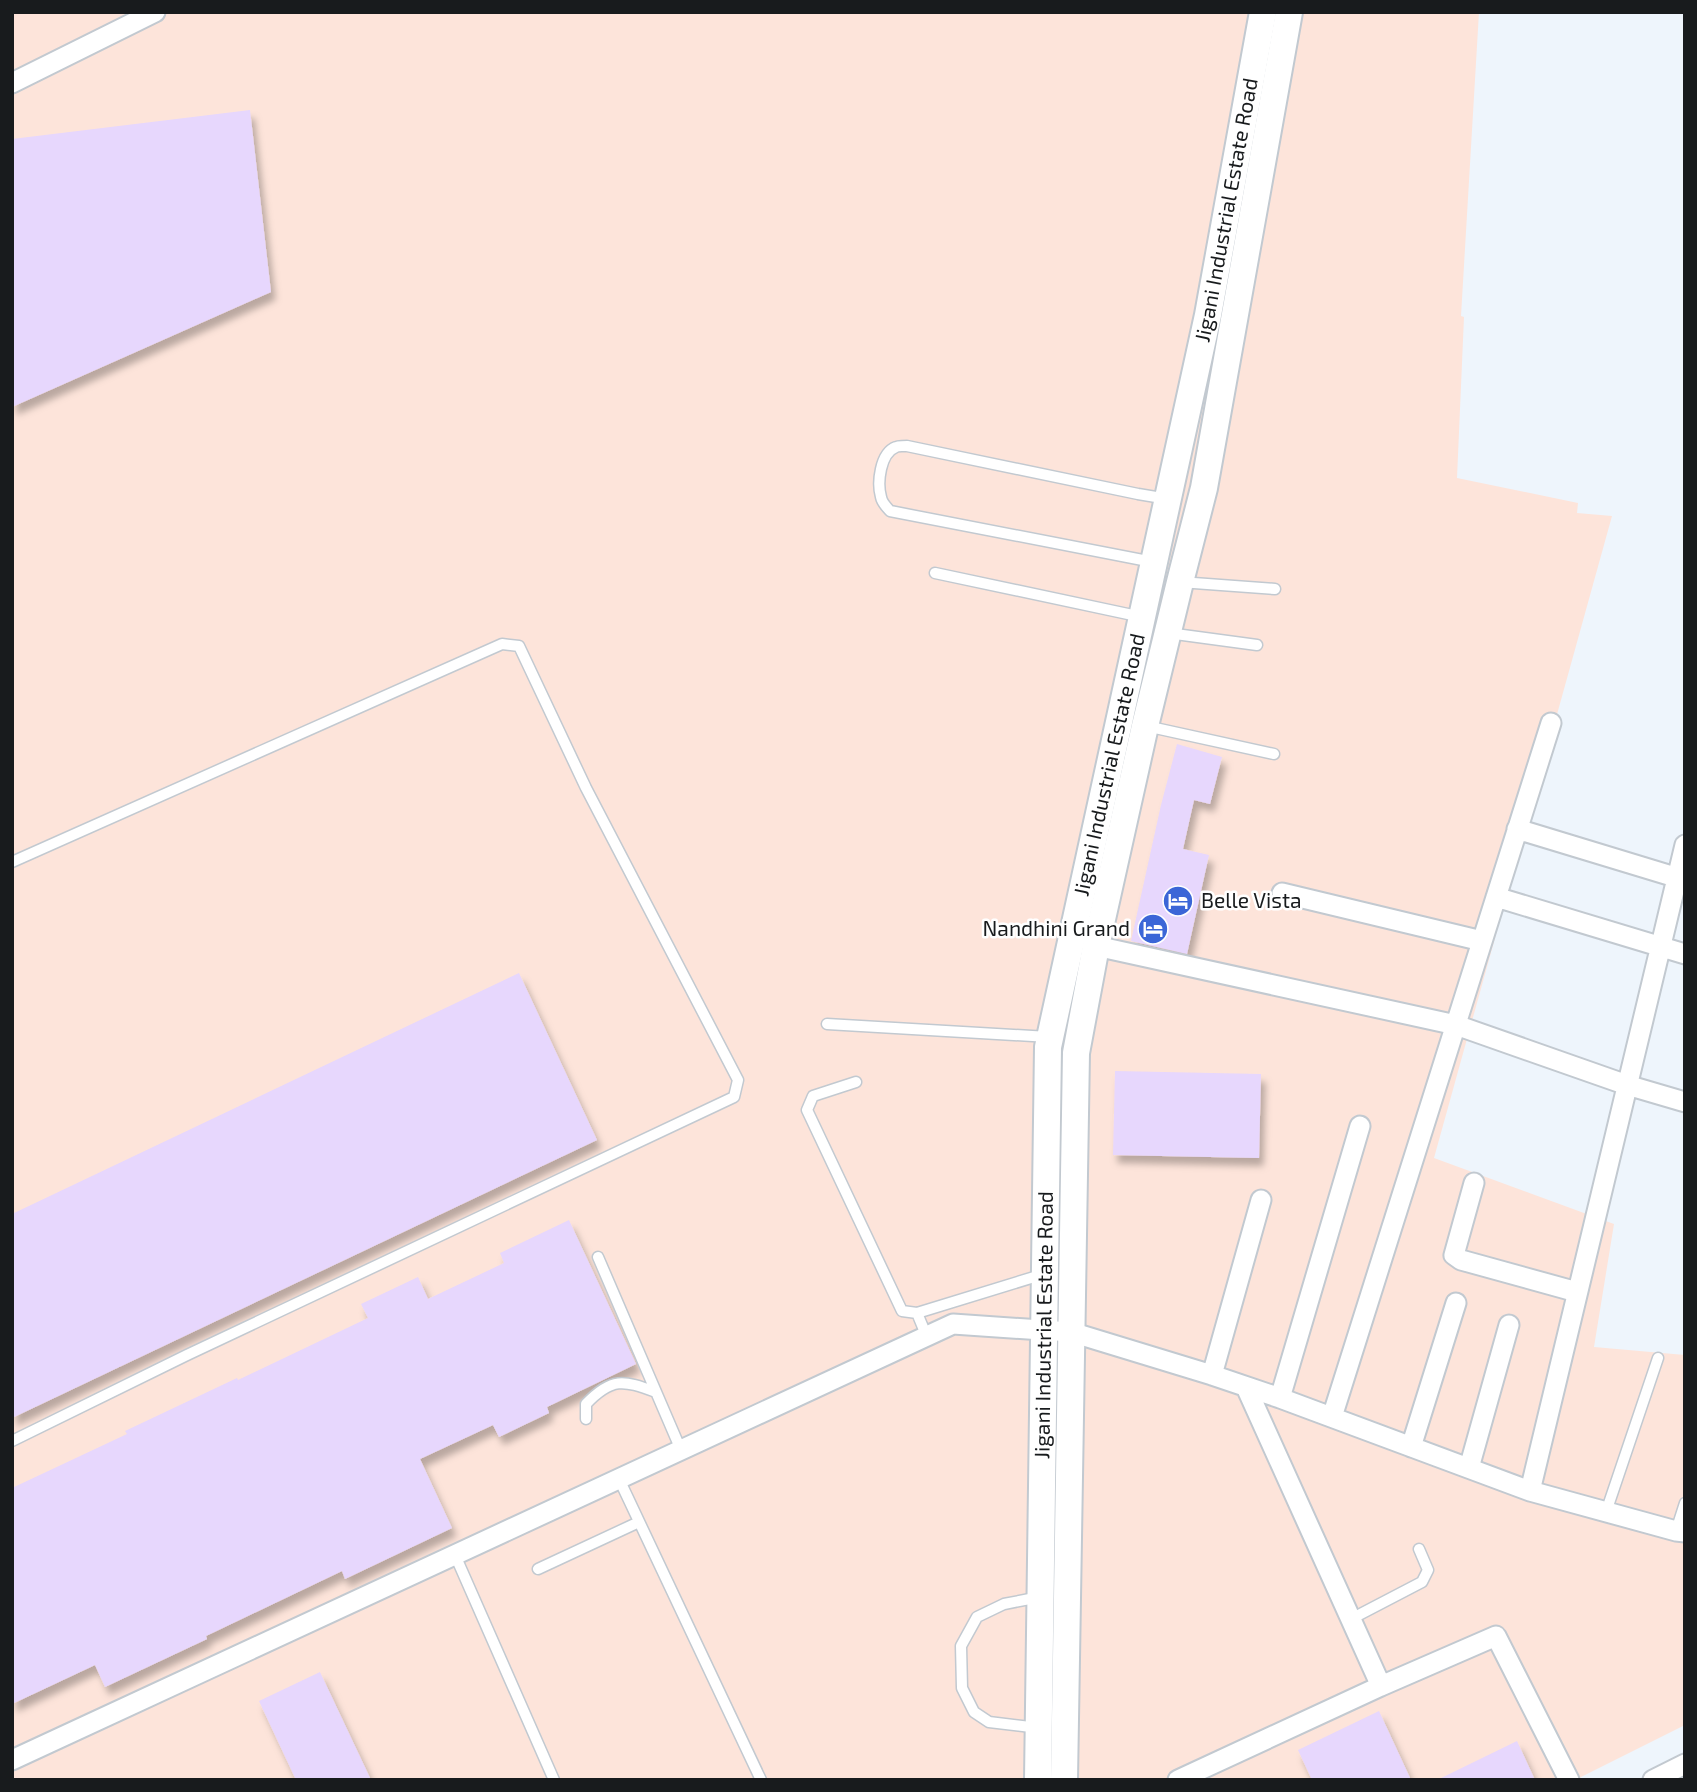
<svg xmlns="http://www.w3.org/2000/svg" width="1697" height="1792" font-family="'Exo 2',sans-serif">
<defs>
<filter id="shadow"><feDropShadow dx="4.5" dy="8" stdDeviation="3.5" flood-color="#0004"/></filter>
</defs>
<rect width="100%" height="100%" fill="#eef5fc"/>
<path fill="#fde4da" d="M12 12H1479L1461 316 1464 317 1457 478 1578 503 1577 513 1612 516 1434 1158 1614 1224 1594 1347 1685 1355V1725L1575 1780H12Z"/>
<path fill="#e7d7fd" filter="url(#shadow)" d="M250 110 271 292 12 407V139Z
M1177 744 1222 757 1210 804 1194 800 1183 849 1209 855 1187 954 1131 941 1161 805Z
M519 973 597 1140 12 1418V1214Z
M1115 1071 1261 1074 1259 1158 1113 1155Z
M569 1220 636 1364 547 1407 549 1413 499 1437 493 1425 420 1459 452 1528 345 1579 342 1571 206 1636 207 1639 105 1687 95 1665 12 1704V1488L127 1434 125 1431 237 1378 238 1380 368 1318 361 1304 418 1277 428 1299 504 1263 500 1253Z
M320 1672 371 1780H296L259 1701Z
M1379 1711 1411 1780H1312L1298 1750Z
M1517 1741 1535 1780H1437Z"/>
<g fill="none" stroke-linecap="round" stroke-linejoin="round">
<g stroke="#c2c9d0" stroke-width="13">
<path id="lane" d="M1153 562 890 511C886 506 882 503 881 497 877 483 880 453 896 447 897 446 906 446 907 446L1138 494 1168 499
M935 573 1142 617
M1180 582 1275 589
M1168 633 1257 645
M1146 726 1274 754
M12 862 502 644 519 646 586 788 738 1080 734 1097 187 1355 12 1441
M827 1024 1049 1037
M856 1082 813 1096 807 1110 902 1311 917 1313 1044 1274
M598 1257 681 1450
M917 1313 927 1337
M586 1419V1404C612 1377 623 1380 656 1392
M619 1479 761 1780
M1606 1512 1658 1358
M1676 1531 1685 1503
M455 1555 554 1780
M538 1569 639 1522
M1351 1619 1422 1582 1428 1570 1419 1549
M1039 1728 989 1722 974 1712 962 1688 961 1646 977 1617 1004 1604 1040 1597"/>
</g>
<g stroke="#c2c9d0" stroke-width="23">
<path id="street" d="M12 83 155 12
M1517 829 1685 880
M1282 893 1482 941
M1496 897 1685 954
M1096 946 1456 1025 1627 1085 1685 1102
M1474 1183 1454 1255 1461 1260 1577 1292
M1212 1375 1261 1200
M1246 1387 1381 1686
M1280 1398 1360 1126
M1332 1417 1551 723
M1411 1447 1456 1303
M1469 1468 1509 1325
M1530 1491 1685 845
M12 1760 953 1324 1071 1332 1212 1375 1280 1398 1530 1491 1676 1531 1685 1532
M1178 1780 1381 1686 1496 1636 1569 1780
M1653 1780 1685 1764"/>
</g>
<g stroke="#c2c9d0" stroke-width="30">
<g id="secondary">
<path id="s1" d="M1038 1780 1048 1047 1208 315 1263 12"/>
<path d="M1064 1780 1076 1053 1096 946 1145 726 1180 582 1204 488 1289 12"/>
</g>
</g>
<use href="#lane" stroke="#fff" stroke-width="10"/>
<use href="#street" stroke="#fff" stroke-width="19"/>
<use href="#secondary" stroke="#fff" stroke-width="26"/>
</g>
<defs>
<g id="hotel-disc" transform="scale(1.575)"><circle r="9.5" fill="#3b66d7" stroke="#fff"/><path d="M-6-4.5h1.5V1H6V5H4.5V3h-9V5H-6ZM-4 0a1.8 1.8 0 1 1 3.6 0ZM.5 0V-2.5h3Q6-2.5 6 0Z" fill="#fff"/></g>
</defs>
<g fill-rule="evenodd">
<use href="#hotel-disc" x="1178" y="901"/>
<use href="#hotel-disc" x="1153" y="929"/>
</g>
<g text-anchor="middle" stroke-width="5" stroke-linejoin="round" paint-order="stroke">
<g font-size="21" fill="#181b1d" stroke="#fff">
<text dy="7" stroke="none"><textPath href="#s1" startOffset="1589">Jigani Industrial Estate Road</textPath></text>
<text dy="7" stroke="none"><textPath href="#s1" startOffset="1022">Jigani Industrial Estate Road</textPath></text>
<text dy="7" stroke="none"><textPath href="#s1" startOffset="455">Jigani Industrial Estate Road</textPath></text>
</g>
<g font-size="21" fill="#181b1d" stroke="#fff" text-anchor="start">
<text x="1201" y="908">Belle Vista</text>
<text x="1130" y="936" text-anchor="end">Nandhini Grand</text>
</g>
</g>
<rect width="1697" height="1792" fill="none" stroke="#181b1d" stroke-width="28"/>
</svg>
